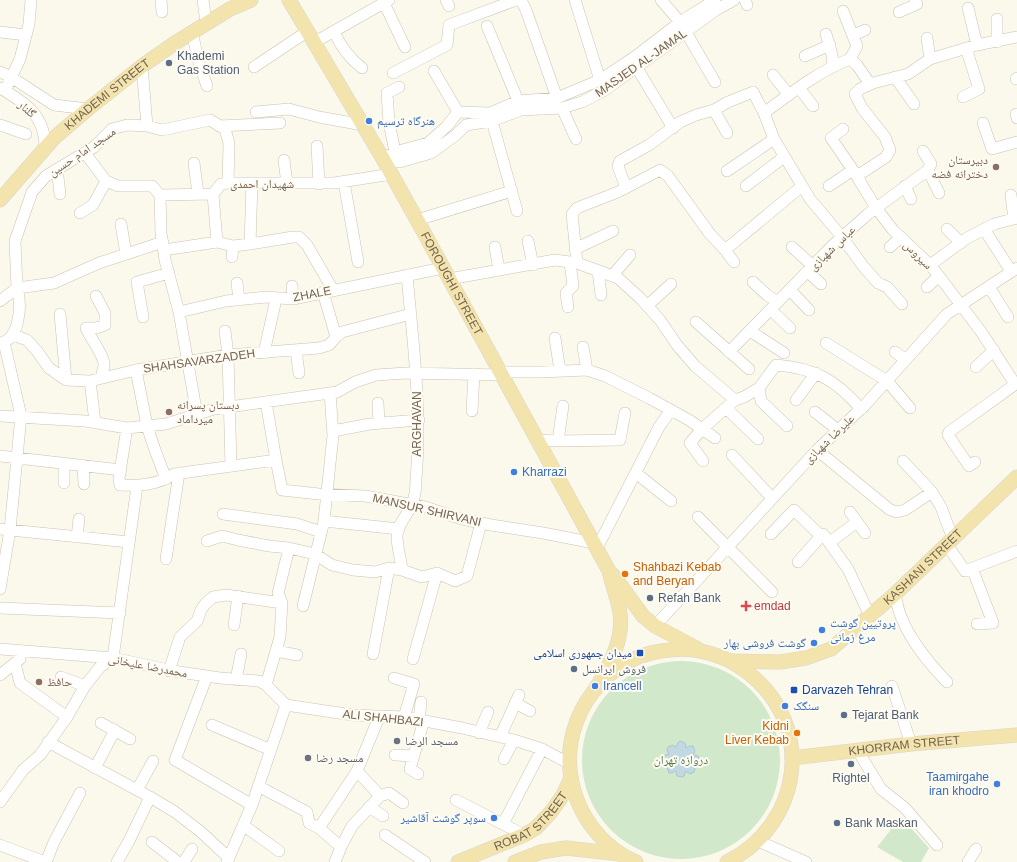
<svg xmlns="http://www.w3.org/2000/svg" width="1017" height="862" font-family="Helvetica,'Noto Naskh Arabic',sans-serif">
<rect width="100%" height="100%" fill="#fbf8ec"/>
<path fill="#d2e8cb" d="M582 760a99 99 0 1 1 198 0a99 99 0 1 1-198 0Z
M901 817 929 848 921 862H903L877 847Z"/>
<path fill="#c2d9e3" stroke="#a9c6d4" d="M680 741 685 743 686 748 690 746H693L695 751 693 755 698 756 699 759 698 764 693 765 695 769 694 772 690 774 686 771 684 776 682 777 677 776 676 771 672 773H669L667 767 669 764 665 762 663 760 665 755 669 754 667 750 668 747 673 745 676 747 678 743Z"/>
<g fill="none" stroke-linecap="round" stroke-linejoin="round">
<g stroke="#cdc2b2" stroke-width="12">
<path id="minor" d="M161 0 162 12
M203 0 206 23
M446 0 449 6
M521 0 526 10 557 98
M575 0 600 80
M661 0 680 22 715 82
M745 0 747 5
M384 3 405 47
M968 8 977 45
M843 11 857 46 850 59
M899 12 917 4 915 0
M487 26 521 108
M0 32 26 35
M192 32 199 63 207 86
M334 32C341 47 349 58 362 68
M826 34 832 55 833 65
M853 35 865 30
M927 38 930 59
M315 42 389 0
M997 42V19
M805 56 830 45
M142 66 147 126
M254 67 308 31
M637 68 673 128
M434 71 458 112
M0 72 11 77 54 105 88 109
M393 73 447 45 449 25 516 0
M773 75 789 95
M895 77 914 104
M1016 79 1017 78
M0 88C26 103 46 116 45 149
M799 88 813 106
M5 91 20 59 29 24 31 0
M963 97 979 89 966 48
M562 108 576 139
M714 110 727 133
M256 112 289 109 319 117 363 125
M764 113C791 93 819 71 850 59L857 65 870 84
M1016 114 1017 118
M492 121 517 211
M983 123 992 149 1017 142
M0 125 26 134
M219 126 280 123
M843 129 831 138 853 170 876 208 893 230 930 265 939 276 982 333 1015 384
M317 146 319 184
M395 152 389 122 387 93 399 87
M85 153 106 181 118 186H152L160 195
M383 159 400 162 431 153 456 135 466 125 492 121 521 110 562 108 582 102 605 90 716 10 734 0
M383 159 395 152 428 143 447 126 458 112 490 113 518 101 557 98 576 90 600 80 636 56 680 22 715 0
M284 160 287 184
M194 163 198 194
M57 169 60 194
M928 170 939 193
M727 171 774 139
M857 176 886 157 890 150 885 137 862 108 855 94 860 89 873 83 908 74 930 59 977 45 1017 37
M344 182 358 262
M746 186 784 157
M829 186 853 170
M905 186 911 199
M626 188 618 166 620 161 649 145 680 122 696 115 714 110 728 102 753 92 764 113 774 139 810 199 842 237 863 266 878 283 887 287 902 304
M213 194 217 242
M160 195 213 194 221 184 228 183H334L392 174
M160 195 161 233 165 260 179 312 197 415
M1011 195 1014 219
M80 213 93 205 106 181
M417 220 512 191
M121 224 126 254
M947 229 961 243
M984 229 1011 271
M528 241 533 265
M250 244 252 183
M495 247 499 270
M792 247 813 266
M890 247 901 237
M575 249 613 231
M164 250 217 242 233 246 250 244 293 237H299L307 245 333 290
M725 250 802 186
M232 257 233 246
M577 263 572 214 577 208 618 192 660 170 668 176 710 234 725 250 734 262
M930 265 967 238 994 224 1017 218
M598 271 601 295
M808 272 821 284
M612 276 630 255
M449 279 555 260 577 263 618 278 640 298 660 320 677 345 695 366 735 400
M753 282 767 295 778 302
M237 283 239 300
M292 286 293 299
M927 287 939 276
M989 287 1008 317
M790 290 809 310
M323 292 336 337
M96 296 105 313V325L96 328H86C90 338 105 356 104 366 103 370 102 374 101 378
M0 301 17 288 54 283 99 263 163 242
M647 306 671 284
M568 307 566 293 573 286 570 262
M771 310 790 328
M179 312 226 301 266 297 293 299 443 268
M60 314 66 380
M143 317 137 282 169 273
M696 322 749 369
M225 331 228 355 231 466
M750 331 784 353
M13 335 27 340 37 351 49 368 66 380 90 381 136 370 228 355 319 348 329 345 336 337 342 332 411 314
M555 338 560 371
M0 343C20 340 22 304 17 288L15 241 32 192 46 176 94 147 112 129 127 125 147 126 162 130 210 120 225 129 229 143 228 183
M826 343 887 381 910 408
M583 347 587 370
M296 350 299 373
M729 352 832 246 868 214 928 170 931 164 923 151
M895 352 906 360
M264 353 276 299
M976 367 994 350
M136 370 147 426 155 450 166 479
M501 372H542L587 370 605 376 649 398 689 420 715 438
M90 381 95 422
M759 388 761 401 787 426
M796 400 816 373
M266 402 276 460
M378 403 379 423
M726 408 758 439
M472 411 474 374
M815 412 838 430
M0 416 85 421 127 428 166 424 214 409 337 392 355 382 376 375 406 373 502 375
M127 428 119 478 120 485C139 486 158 485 174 474L276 460 282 490 319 494 365 496 425 507 462 519 491 525 543 533 594 543
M333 431 370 424 419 420
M537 440 558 441 620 440 625 413
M558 441 563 406
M817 450 889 509 896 512 905 510 932 492
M732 455 772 498
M0 456 121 470
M703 461 690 443 702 429 735 400 744 397 759 388 776 365C815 368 836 380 861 409
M903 461 932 492 941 507 953 539
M975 462 969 466 948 435 949 432 1017 383
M64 464V483
M83 465 84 484
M636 473 671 501
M850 512 865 533
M223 514 297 524 321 532
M698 517 772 592
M324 521 399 529
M0 529 129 542
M771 534 794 510 821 536
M821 536 823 534 848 569 870 616
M77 537 79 519
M207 541 222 536 238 540 269 546 289 548 315 554 332 565 353 570 375 572 389 568 402 570 422 577 437 573 455 581 467 576 481 523
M830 542 857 522
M947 545 965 571 1017 551
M597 548 659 427 671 410
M166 559 179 473
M798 562 821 536
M972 568 993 623 977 624
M402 570C401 559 397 547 397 536 397 525 407 516 411 506 415 499 416 488 416 479 422 411 413 343 407 275
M0 589 10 530 21 416 4 342
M895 594C897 602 898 611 902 619 912 643 929 663 947 682
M303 606 324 521 333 435 330 393
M0 608 120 613
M234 625 238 596
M655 626 817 450 865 405 947 314 1017 268
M0 649 113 658 173 671 220 678 259 681 266 685 286 705
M276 651 297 655
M373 654 389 568
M413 659 437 573
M15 663 20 683 67 717
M169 671 180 637 197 621 201 610 205 604 213 597 226 595 282 603
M0 675 20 659
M207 676 175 760 252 805
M61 677 85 686
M394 678 414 684 404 717
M236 680 241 654
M266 685 280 637 282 603 278 593 289 548
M892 686 911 744
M515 703 530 711
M286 705 352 715 404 717 462 728 514 740 542 749 570 764
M101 723 130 739
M212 725 271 750
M479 733 488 712
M500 737 519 695
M48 742 150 797 175 812 201 832 229 858
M858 751 881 789 905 808 937 845
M395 755 414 756
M504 759 514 740
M95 768 115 730
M357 771 380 796
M418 774 410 769 422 727 419 721 421 702
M258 786 307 812 309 823 319 828 341 847
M137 790 153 761
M456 800 524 835
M0 802 23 770 40 755 67 717 85 686 100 667 113 658 137 486
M369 807 383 816
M503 824 542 749
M243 825 279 851
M319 828 357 771 379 717
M385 835 425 862
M758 841 806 862
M152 842 178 862
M0 845 45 862
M46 862 54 842 80 793
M117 862 129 841 150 797
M184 862 192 849
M227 862 252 805 286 705
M335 862 341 847 352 826 380 796 389 793 403 803
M968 862 976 849"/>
</g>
<g stroke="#dbd6d2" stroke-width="15">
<g id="major">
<path id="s1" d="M289 0 383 159 417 220 609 571C612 585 618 599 620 613 624 640 609 666 596 688"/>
<path id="s2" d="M0 200 54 138 88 109 142 66 175 43 230 9 251 0"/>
<path d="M613 575 643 616 655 626 698 649"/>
<path id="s3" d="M732 661 780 662 806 658 831 649 895 594 1017 477"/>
<path id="s4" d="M792 758 911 744 1017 735"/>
<path id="s5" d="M458 862 524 835 536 828 551 812 563 795 571 778"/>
<path d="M515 862 541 852 566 848 620 854"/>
<path d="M636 862C599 846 574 810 570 770 567 737 579 705 602 682 620 663 644 652 670 650 697 647 725 655 747 672 816 724 803 824 727 862"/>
</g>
</g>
<use href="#minor" stroke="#fff" stroke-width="11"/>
<use href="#major" stroke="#f2e4ac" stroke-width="14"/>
</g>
<g fill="#5c6f8a" stroke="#fefbf2" stroke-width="1.5">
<circle cx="169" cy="63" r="4"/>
<circle cx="650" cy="598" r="4"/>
<circle cx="574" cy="669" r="4"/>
<circle cx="844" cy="715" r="4"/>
<circle cx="851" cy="764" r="4"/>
<circle cx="837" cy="823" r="4"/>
</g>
<g fill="#3f7fe0" stroke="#fefbf2" stroke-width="1.5">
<circle cx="369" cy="121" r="4"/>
<circle cx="514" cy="472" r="4"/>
<circle cx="822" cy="630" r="4"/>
<circle cx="814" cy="643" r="4"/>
<circle cx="595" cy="686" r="4"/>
<circle cx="785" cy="706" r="4"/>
<circle cx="997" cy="784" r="4"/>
<circle cx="494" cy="818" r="4"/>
</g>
<g fill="#8d6e63" stroke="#fefbf2" stroke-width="1.5">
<circle cx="996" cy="167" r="4"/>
<circle cx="169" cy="412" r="4"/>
<circle cx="39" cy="682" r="4"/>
</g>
<g fill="#e8710a" stroke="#fefbf2" stroke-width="1.5">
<circle cx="625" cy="574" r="4"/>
<circle cx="797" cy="733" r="4"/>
</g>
<path fill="#e0444e" stroke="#fefbf2" stroke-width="1.5" d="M744 600h4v4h4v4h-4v4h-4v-4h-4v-4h4z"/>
<g fill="#1a4fb4" stroke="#fefbf2" stroke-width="1.5">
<rect x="636" y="649" width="8" height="8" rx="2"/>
<rect x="790" y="686" width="8" height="8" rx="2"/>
</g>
<g fill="#6b7280" stroke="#fefbf2" stroke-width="1.5">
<circle cx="397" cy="741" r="4"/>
<circle cx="308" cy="758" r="4"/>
</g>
<g text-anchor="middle" stroke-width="4" stroke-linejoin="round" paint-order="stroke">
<g font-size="12" fill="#4e5e75" stroke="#fefbf2" text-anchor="start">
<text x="177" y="60">Khademi<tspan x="177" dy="14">Gas Station</tspan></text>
<text x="658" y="602">Refah Bank</text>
<text x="582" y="673">فروش ایرانسل</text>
<text x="852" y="719">Tejarat Bank</text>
<text x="851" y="782" text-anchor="middle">Rightel</text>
<text x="845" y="827">Bank Maskan</text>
</g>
<g font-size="12" fill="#746351" stroke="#fefbf2">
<text transform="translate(641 63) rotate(-35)" y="4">MASJED AL-JAMAL</text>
<text dy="4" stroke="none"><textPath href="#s2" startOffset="151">KHADEMI STREET</textPath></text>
<text transform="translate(27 109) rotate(42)" y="4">گلنار</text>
<text transform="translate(82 152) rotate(-34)" y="4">مسجد امام حسین</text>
<text x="262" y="188">شهیدان احمدی</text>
<text transform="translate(832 248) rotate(-44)" y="4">عباس شهبازی</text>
<text transform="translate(918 255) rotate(45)" y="4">سیروس</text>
<text dy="4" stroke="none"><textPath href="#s1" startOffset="327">FOROUGHI STREET</textPath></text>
<text transform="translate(312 294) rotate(-11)" y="4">ZHALE</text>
<text transform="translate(199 361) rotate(-8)" y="4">SHAHSAVARZADEH</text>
<text transform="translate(417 424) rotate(-90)" y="4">ARGHAVAN</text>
<text transform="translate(829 439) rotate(-44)" y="4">علیرضا شهبازی</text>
<text transform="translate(427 510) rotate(13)" y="4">MANSUR SHIRVANI</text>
<text dy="4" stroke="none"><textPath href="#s3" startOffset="224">KASHANI STREET</textPath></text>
<text transform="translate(148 666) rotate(11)" y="4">محمدرضا علیخانی</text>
<text transform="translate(383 718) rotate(6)" y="4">ALI SHAHBAZI</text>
<text dy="4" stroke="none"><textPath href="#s4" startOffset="113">KHORRAM STREET</textPath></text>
<text dy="4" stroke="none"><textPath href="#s5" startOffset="85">ROBAT STREET</textPath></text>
</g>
<g font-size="12" fill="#366cbe" stroke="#fefbf2" text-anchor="start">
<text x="377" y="125">هنرگاه ترسیم</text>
<text x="522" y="476">Kharrazi</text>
<text x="830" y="627">پروتیین گوشت<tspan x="830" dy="14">مرغ زمانی</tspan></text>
<text x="806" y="647" text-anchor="end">گوشت فروشی بهار</text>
<text x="603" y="690">Irancell</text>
<text x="793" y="710">سنگک</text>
<text x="989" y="781" text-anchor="end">Taamirgahe<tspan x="989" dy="14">iran khodro</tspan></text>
<text x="486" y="822" text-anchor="end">سوپر گوشت آقاشیر</text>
</g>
<g font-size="12" fill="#785e54" stroke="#fefbf2" text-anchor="start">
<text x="988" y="164" text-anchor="end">دبیرستان<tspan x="988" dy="14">دخترانه فضه</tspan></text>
<text x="177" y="409">دبستان پسرانه<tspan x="177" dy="14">میرداماد</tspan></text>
<text x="47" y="686">حافظ</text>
</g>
<g font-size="12" fill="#c56008" stroke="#fefbf2" text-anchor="start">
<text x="633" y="571">Shahbazi Kebab<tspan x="633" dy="14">and Beryan</tspan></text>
<text x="789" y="730" text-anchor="end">Kidni<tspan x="789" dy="14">Liver Kebab</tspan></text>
</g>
<g font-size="12" fill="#be3a42" stroke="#fefbf2" text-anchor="start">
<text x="754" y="610">emdad</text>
</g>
<g font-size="12" fill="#164399" stroke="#fefbf2" text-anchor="end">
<text x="632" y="657">میدان جمهوری اسلامی</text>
<text x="802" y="694" text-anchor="start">Darvazeh Tehran</text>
</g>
<g font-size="12" fill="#5b616d" stroke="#fefbf2" text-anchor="start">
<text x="405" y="745">مسجد الرضا</text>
<text x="316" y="762">مسجد رضا</text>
</g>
<g font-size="12" fill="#537e4d" stroke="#fefbf2">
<text x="681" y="764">دروازه تهران</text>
</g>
</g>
</svg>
